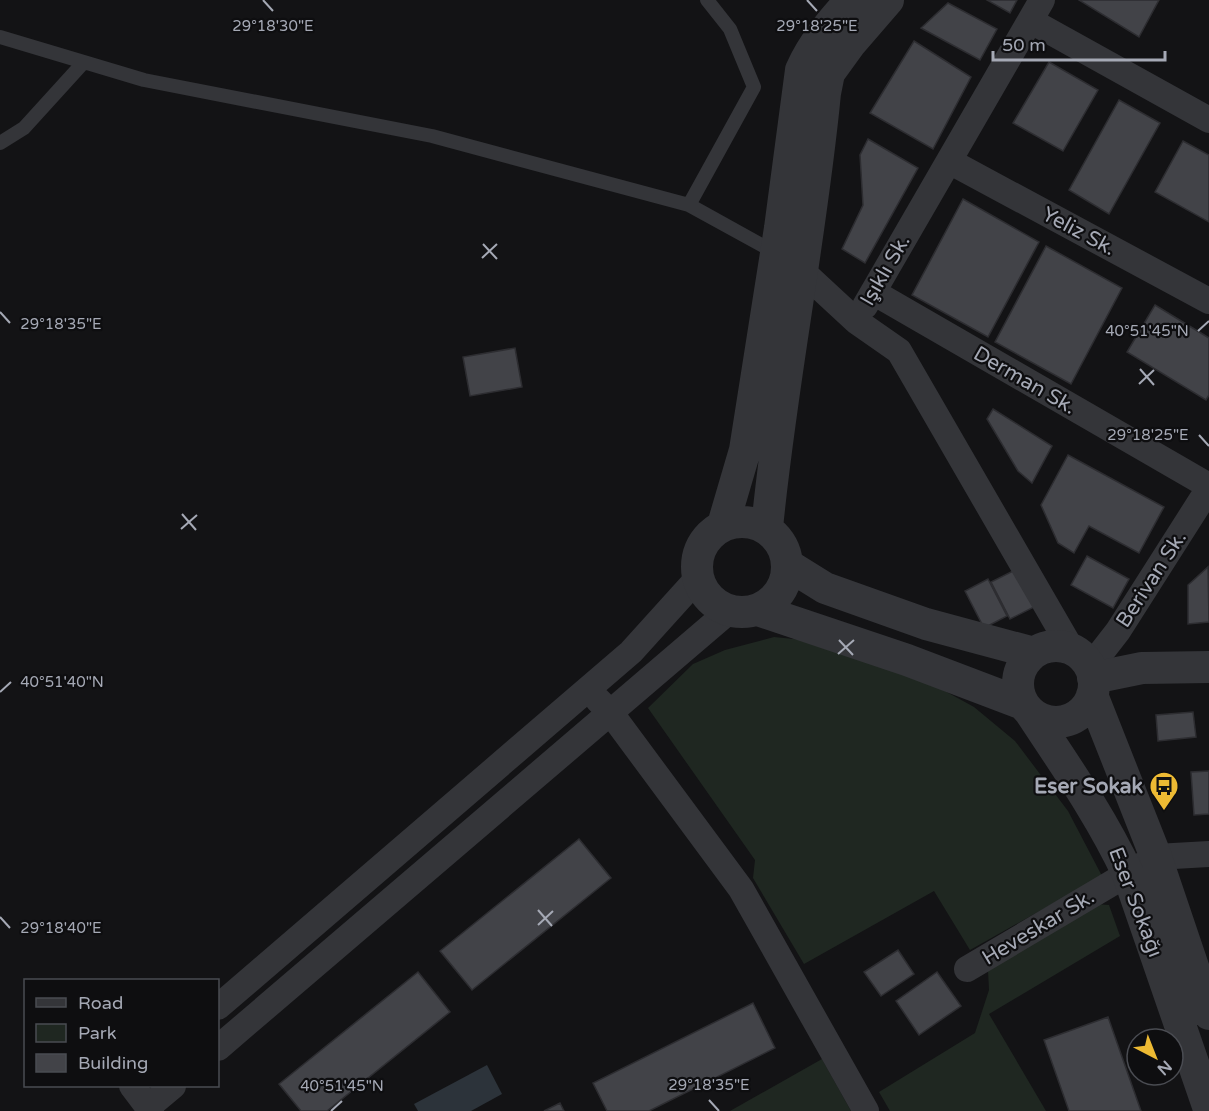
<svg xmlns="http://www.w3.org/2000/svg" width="1209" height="1111" font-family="'Varela Round',sans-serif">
<rect width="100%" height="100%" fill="#131315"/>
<path fill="#1f2721" d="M774 637 833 643 892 662 974 707 1015 741 1068 811 1102 876 970 950 934 891 804 964 753 878 755 860 648 708 693 664 725 650Z
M1095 904 1109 905 1120 936 989 1014 1046 1111H890L879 1092 975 1033 989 990 988 970Z
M822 1059 851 1111H730Z"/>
<path fill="#2c333a" d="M487 1065 502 1094 471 1111H418L414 1104Z"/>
<path fill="#424348" stroke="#2d2d31" stroke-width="1.5" d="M987 0H1017L1010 13Z
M1079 0H1159L1139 37Z
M948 3 997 29 980 60 921 28Z
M914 41 971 77 933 149 870 113Z
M1049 62 1098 90 1063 151 1013 123Z
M1119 100 1160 123 1109 214 1069 190Z
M868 139 918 168 865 263 842 249 863 205 860 155Z
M1183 141 1209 155V222L1155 192Z
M963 199 1039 242 988 337 912 295Z
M1046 246 1122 288 1071 384 995 342Z
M1155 305 1209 338V395L1206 400 1127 352Z
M515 348 522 387 470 396 463 357Z
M993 409 1052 446 1032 483 1018 471 987 419Z
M1068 455 1164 507 1139 553 1089 526 1074 553 1058 543 1041 505Z
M1087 556 1129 579 1113 608 1071 585Z
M1208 567 1209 622 1188 624V585Z
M1015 570 1034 607 1010 619 991 582Z
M988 579 1007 616 984 628 965 591Z
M1193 712 1196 737 1158 741 1156 715Z
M1209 771V814L1194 815 1191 772Z
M579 839 611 878 472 990 440 951Z
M898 950 914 974 881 996 864 972Z
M418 972 450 1012 327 1111H301L279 1084Z
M937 972 961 1006 919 1035 896 1001Z
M753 1003 775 1048 649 1111H607L593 1083Z
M1108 1017 1141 1111H1069L1044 1040Z
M560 1103 564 1111H544Z"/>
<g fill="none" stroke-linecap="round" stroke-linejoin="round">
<path stroke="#343539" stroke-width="14" d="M0 37 144 80 432 136 689 205 776 253
M0 143 24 128 84 62
M689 205 754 87 730 29 707 0"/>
<path stroke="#343539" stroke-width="26" d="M1031 21 1209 120
M949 161 1209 301
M802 271 856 321 899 351 1072 650
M873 292 1209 486
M865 306 1042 0
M1090 667 1118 631 1209 488
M598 700 610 712 741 889 866 1111
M967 969 1156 857 1209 854
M218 1007 631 652 697 579
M218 1048 729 611
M132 1086 151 1111
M148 1107 173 1086"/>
<path stroke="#343539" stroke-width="32" d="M697 567a45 45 0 1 1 90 0a45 45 0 1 1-90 0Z
M723 525 745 450 780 228 801 70C813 43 831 22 851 0
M767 528C781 383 811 239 825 93L829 73 850 44 888 0
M788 565 825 588 926 624 1034 653
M758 610 907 660 1023 704
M1018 684a38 38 0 1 1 76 0a38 38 0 1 1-76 0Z
M1093 678 1142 668 1209 667
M1092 695 1156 857 1209 1014
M1030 712C1065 765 1101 816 1128 874L1209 1109"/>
</g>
<path fill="none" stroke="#a5a9b5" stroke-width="2" d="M263 0 273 11M807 0 817 11M483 244 497 259M482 258 497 244M0 312 10 323M1198 331 1209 321M1140 369 1154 385M1139 384 1154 370M1199 435 1209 446M182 514 196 530M181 529 197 515M839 640 853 655M838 654 854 640M0 692 11 682M538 910 552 926M0 917 10 928M538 925 553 911M709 1100 719 1111M331 1111 342 1101"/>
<defs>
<g id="bus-pin" transform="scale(1.5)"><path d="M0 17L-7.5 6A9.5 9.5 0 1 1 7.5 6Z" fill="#edba33" stroke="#0e0e10"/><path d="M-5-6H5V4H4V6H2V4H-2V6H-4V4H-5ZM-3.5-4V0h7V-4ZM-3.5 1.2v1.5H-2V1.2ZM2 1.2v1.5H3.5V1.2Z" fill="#111"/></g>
</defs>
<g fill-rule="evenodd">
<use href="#bus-pin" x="1164" y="786"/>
</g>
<g text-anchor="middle" stroke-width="4.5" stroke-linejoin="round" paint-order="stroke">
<g font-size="21" fill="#a5a9b5" stroke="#0e0e10">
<text transform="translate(1079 231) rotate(28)" y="7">Yeliz Sk.</text>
<text transform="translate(885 270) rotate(-60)" y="7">Işıklı Sk.</text>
<text transform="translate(1025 380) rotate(30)" y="7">Derman Sk.</text>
<text transform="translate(1151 579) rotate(-57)" y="7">Berivan Sk.</text>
<text transform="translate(1136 902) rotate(69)" y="7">Eser Sokağı</text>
<text transform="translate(1038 927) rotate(-31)" y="7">Heveskar Sk.</text>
</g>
<g font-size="21" font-weight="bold" fill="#a5a9b5" stroke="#0e0e10" text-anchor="end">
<text x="1143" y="793">Eser Sokak</text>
</g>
</g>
<g font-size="15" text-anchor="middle" fill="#a5a9b5" stroke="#0e0e10" stroke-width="4.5" stroke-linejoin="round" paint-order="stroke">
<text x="273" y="31">29°18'30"E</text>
<text x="817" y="31">29°18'25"E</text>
<text x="61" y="329">29°18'35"E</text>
<text x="1147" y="336">40°51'45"N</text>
<text x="1148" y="440">29°18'25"E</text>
<text x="62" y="687">40°51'40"N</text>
<text x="61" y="933">29°18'40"E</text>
<text x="709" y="1090">29°18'35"E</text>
<text x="342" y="1091">40°51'45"N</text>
</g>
<rect x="24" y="979" width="195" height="108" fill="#0e0e10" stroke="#4a4c52" stroke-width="1.5"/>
<rect x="36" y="998" width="30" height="9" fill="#343539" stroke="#4a4c52" stroke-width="1.5"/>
<text x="78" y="1009" font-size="18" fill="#a5a9b5">Road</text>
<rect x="36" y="1024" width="30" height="18" fill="#1f2721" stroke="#4a4c52" stroke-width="1.5"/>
<text x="78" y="1039" font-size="18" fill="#a5a9b5">Park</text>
<rect x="36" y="1054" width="30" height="18" fill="#424348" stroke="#4a4c52" stroke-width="1.5"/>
<text x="78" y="1069" font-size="18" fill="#a5a9b5">Building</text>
<g transform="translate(1155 1057) rotate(138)"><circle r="28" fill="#0e0e10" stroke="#4a4c52" stroke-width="1.5"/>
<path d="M0-4.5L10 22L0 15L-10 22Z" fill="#edba33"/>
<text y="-9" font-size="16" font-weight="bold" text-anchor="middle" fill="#a5a9b5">N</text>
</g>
<path d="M993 51v9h172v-9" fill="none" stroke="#a5a9b5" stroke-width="3"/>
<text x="1002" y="51" font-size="18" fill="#a5a9b5" stroke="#0e0e10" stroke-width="4.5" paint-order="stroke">50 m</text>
</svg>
